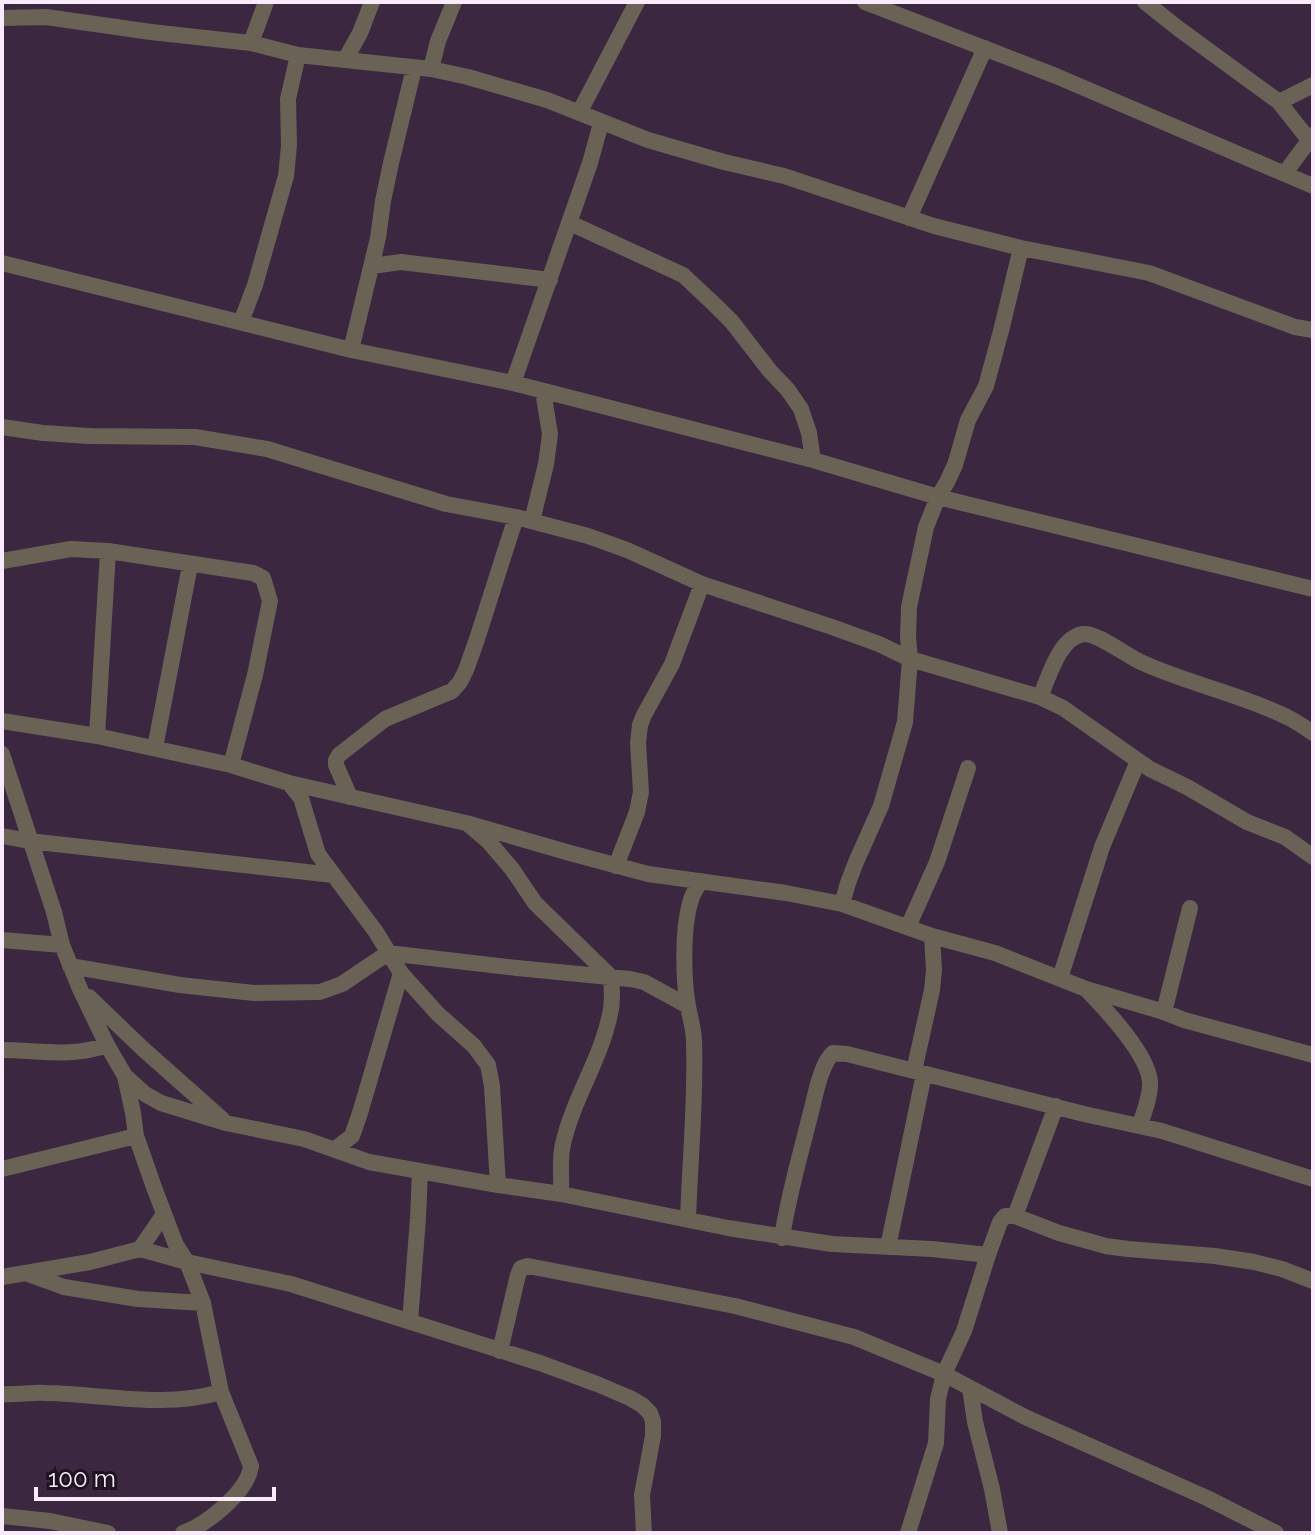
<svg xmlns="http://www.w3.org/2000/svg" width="1315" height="1535" font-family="Raleway,sans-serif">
<rect width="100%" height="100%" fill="#3b273f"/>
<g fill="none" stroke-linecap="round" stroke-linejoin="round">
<path stroke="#696255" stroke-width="16" d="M865 2 1056 76 1313 186
M1145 2 1179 29 1279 102 1309 140
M2 18 46 17 151 32 251 43 298 55 431 69 468 77 547 100 648 140 724 162 784 176 934 226 1021 248 1149 273 1295 327 1313 330
M251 43 266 2
M345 60 360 33 372 2
M431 69 438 41 454 2
M1279 102 1313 85
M579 113 637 2
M1285 173 1313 135
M909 218 985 48
M570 223 683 275 715 305 732 322 770 371 788 390 801 409 809 433 813 460
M2 263 351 350 513 383 813 460 938 497 1313 589
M372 266 401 262 550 280
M241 322 255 285 286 176 289 146 288 99 298 55
M351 350 378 238 383 201 391 163 414 68
M513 383 590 163 601 123
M2 427 43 433 89 436 195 437 267 449 446 504 516 517 588 536 627 550 702 584 672 664 644 715 640 725 638 743 641 792 637 812 616 866
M532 521 546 464 550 434 543 391
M2 561 71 549 108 551 253 573 263 578 270 601 255 675 231 765
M702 584 832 627 879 644 910 659 1040 697 1063 708 1150 769 1187 787 1247 822 1285 837 1313 857
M1040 697C1049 677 1059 638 1083 634 1097 632 1128 657 1143 663 1189 684 1241 694 1287 717 1296 721 1305 728 1313 733
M2 721 97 736 231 765 289 783 466 823 570 853 648 874 786 893 842 904 932 936 995 953 1086 989 1164 1012 1184 1020 1313 1055
M97 736 108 551
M155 748 190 565
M2 754 54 912 62 945 80 989 107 1045 125 1076 145 1094 161 1103 226 1123 304 1139 369 1162 498 1185 561 1194 728 1228 832 1244 932 1249 988 1255
M289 783 301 798 318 854 376 932 401 973 438 1014 474 1046 488 1065 492 1086 498 1185
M350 797 336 765V760L339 755 385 719 452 691 460 682 466 670 477 639 516 517
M469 825 489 842 512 869 535 903 611 977C612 990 613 1002 610 1014 601 1059 573 1099 563 1144 559 1160 562 1177 561 1194
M2 836 29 841 333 875
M842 904 848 883 856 862 881 806 905 722 910 659 908 638 909 607 926 527 938 497 947 482 955 465 968 420 986 386 1001 331 1021 248
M908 927 937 862 968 768
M2 940 62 945
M70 966 180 985 254 993 320 992 342 984 388 953 517 968 630 979 644 982 688 1006
M1060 978 1102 847 1138 761
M1087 990C1106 1010 1148 1054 1150 1082 1151 1095 1144 1112 1140 1125
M89 997 142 1048 222 1119
M1164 1012 1190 908
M2 1050C38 1050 72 1058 107 1045
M914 1071 932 990 934 970 932 936
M335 1149 352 1136 360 1113 401 973
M2 1169 136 1136
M1015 1216 1056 1106
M688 1219C690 1160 696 1101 694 1042 694 1029 690 1018 688 1006 683 978 682 924 692 897 694 891 698 886 701 881
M782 1238C788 1196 800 1156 810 1116 815 1098 820 1065 833 1053L847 1054 1084 1114 1162 1131 1313 1179
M888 1247 924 1074
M140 1249 164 1214
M28 1274 64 1287 138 1299 203 1303
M2 1277 90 1262 140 1249 187 1262 291 1284 540 1363 597 1384 630 1398 642 1405 650 1413 653 1421V1436L642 1495 644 1533
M410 1322 418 1218 420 1171
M500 1351 518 1275 521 1268 528 1266 735 1306 854 1337 944 1374 1025 1417 1207 1498 1276 1533
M970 1388 975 1422 992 1489 1000 1533
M2 1394C17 1395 31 1392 46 1393 104 1394 163 1409 221 1392L203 1303 187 1262 176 1245 155 1190 136 1136 133 1113 125 1076
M2 1516 50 1521 108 1533
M183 1533C206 1525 248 1492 251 1466L221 1392
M908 1533 936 1443 938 1399 944 1374 964 1331 988 1255 1000 1222 1005 1216H1015L1059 1233 1106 1246 1128 1249 1215 1256 1254 1262 1282 1269 1313 1281"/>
</g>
<rect width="1315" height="1535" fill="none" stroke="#f9ebfb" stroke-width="8"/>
<path d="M36 1487v12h238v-12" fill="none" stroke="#f9ebfb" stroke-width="4"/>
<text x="48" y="1487" font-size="24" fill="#f9ebfb" stroke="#1d141f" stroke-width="6" paint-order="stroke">100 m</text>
</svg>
